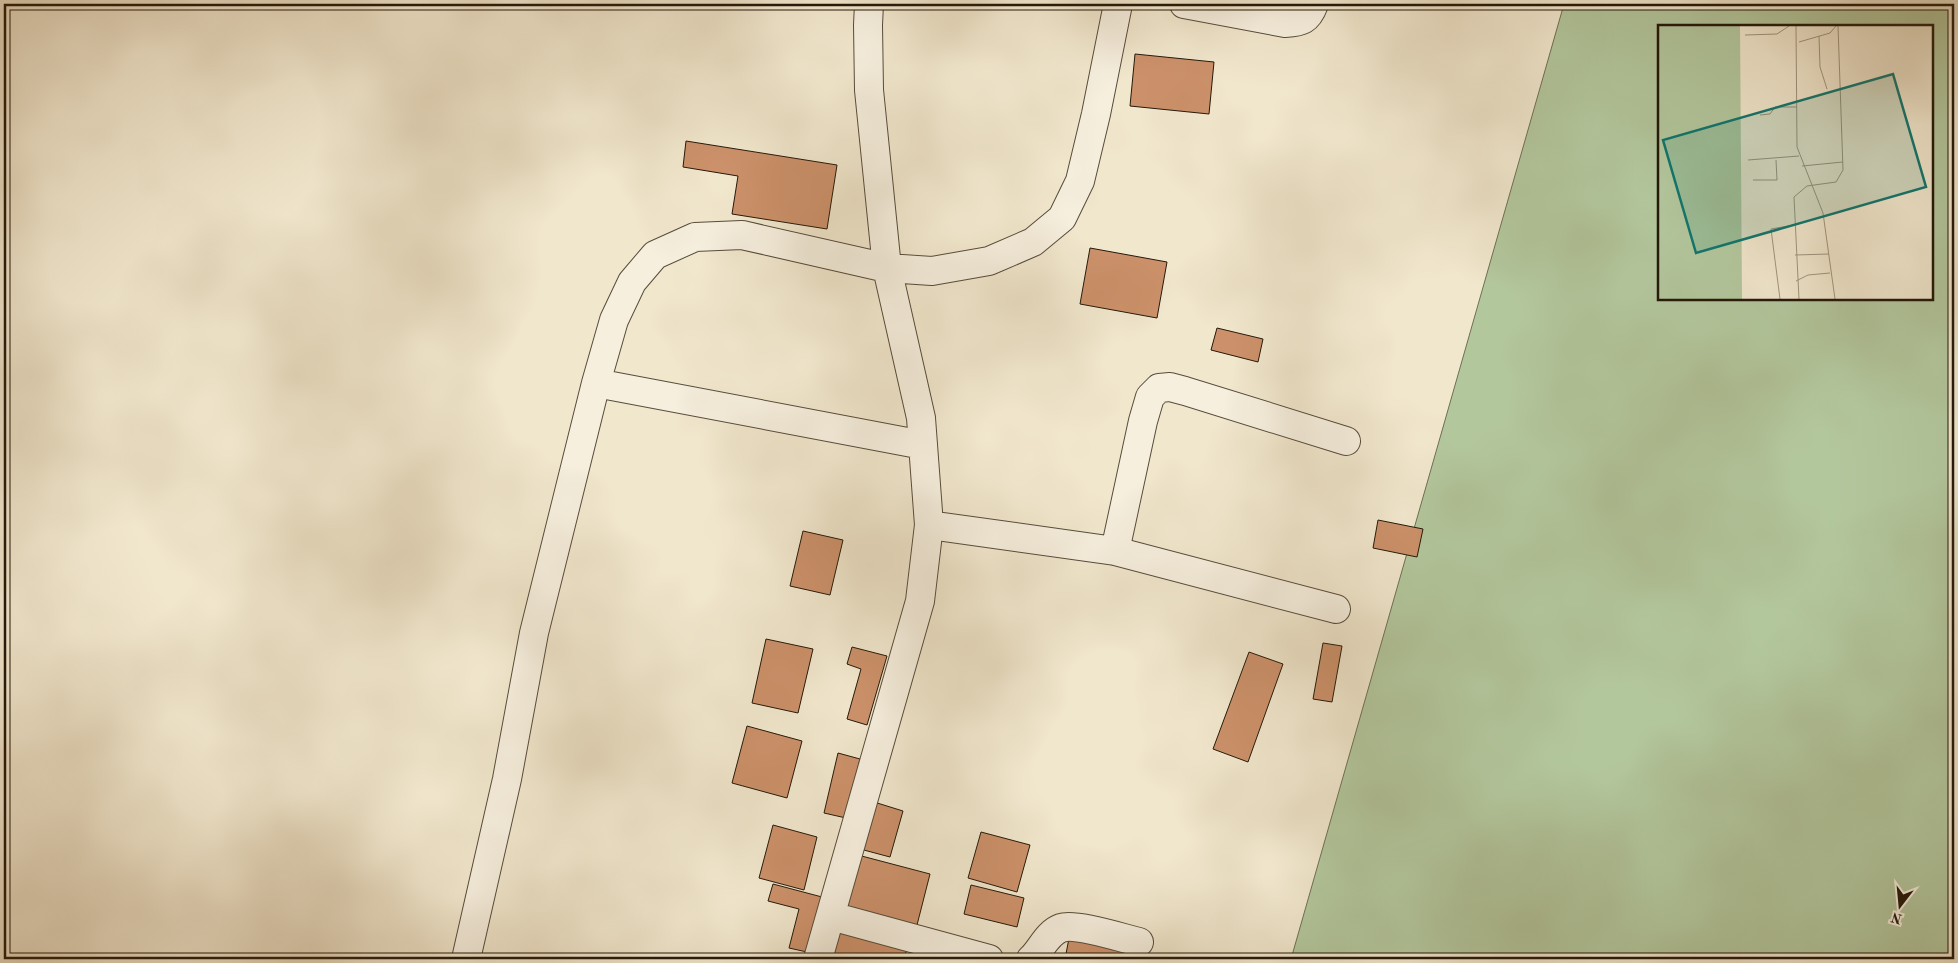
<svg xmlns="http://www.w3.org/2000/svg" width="1958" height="963" font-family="'Old Standard TT',serif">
<rect width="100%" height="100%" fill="#f1e7cd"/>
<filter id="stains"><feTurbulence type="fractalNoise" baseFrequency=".004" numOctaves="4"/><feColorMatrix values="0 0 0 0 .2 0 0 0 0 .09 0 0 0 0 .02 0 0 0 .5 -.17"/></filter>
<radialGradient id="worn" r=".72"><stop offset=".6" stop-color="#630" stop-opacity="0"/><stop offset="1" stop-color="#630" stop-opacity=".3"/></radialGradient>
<path fill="#b3c79d" stroke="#6c7054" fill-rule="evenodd" d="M1564 4H1954V959H1291ZM1659 26H1932V299H1659Z"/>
<path fill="#cc916a" stroke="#24180a" d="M1135 54 1214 62 1209 114 1130 106Z
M686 141 837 165 827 229 732 214 738 176 683 167Z
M1090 248 1167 262 1157 318 1080 304Z
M1217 328 1263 339 1258 362 1211 350Z
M1378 520 1423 529 1417 557 1373 548Z
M803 531 843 540 830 595 790 586Z
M766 639 813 649 798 713 752 703Z
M1323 643 1342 646 1332 702 1313 699Z
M852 647 887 656 867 725 847 719 861 669 847 664Z
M1249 652 1283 664 1248 762 1213 749Z
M747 726 802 741 787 798 732 783Z
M838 753 860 759 846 818 824 813Z
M874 802 903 811 890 857 860 849Z
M773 825 817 837 804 890 759 878Z
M981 832 1030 845 1017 892 968 878Z
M854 854 930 874 917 925 841 905Z
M773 884 822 897 807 952 789 948 799 909 768 901Z
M971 885 1024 898 1017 927 964 914Z
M840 926 908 945 904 959H830Z
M1070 933 1143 948 1140 959H1065Z"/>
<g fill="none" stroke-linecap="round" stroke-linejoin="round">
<g stroke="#574c3b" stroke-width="30">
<path id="minor" d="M1184 4 1285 23C1302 22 1308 20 1314 4
M596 383 923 445
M929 525 1115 551 1336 609
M1115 551 1143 421 1150 397 1159 388 1170 387 1185 391 1346 441
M831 916 989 959
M466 959 507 779 534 633 596 383 614 320 632 282 655 255 695 237 742 235 887 268 932 271 989 261 1033 242 1062 218 1080 181 1096 114 1118 4
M818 959 920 601 929 525 921 418 887 268 869 90 868 25 869 4
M1031 959C1041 950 1047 933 1061 928 1075 923 1122 938 1139 942"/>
</g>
<use href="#minor" stroke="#f6efde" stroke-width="28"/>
</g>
<g transform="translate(1658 25)">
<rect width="275" height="275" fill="#f1e7cd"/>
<path d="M0 1H82L84 274H0Z" fill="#b3c79d"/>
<path fill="none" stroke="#9f947f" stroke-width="1" d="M138 1 139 122 165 188 177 274M87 10 119 9 131 1M161 11 162 42 169 64M141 17 172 8 178 1M102 90 112 89 117 82H139M90 135 141 131M144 141 185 137M95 155H119L118 135M137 230 171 229M138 256 150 250 172 248M122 274 113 204 136 200M141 274 136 172 149 161 178 157 185 145 180 1"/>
<path fill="#0f766e" fill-opacity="0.15" stroke="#0f766e" stroke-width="2.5" d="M235 49 268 162 38 228 5 115Z"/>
<rect width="275" height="275" fill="none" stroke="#24180a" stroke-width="2.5"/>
</g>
<rect width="1958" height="963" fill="none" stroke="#f1e7cd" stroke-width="20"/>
<rect x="5" y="5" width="1948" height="953" fill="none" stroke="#24180a" stroke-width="2.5"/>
<rect x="10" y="10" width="1938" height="943" fill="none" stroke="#24180a"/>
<g transform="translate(1900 906) rotate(196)" stroke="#f6efde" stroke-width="4" paint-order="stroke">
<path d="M0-4L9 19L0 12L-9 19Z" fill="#24180a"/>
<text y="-8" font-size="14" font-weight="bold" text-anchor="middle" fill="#24180a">N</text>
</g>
<rect width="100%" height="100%" filter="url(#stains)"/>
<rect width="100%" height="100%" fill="url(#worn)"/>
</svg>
